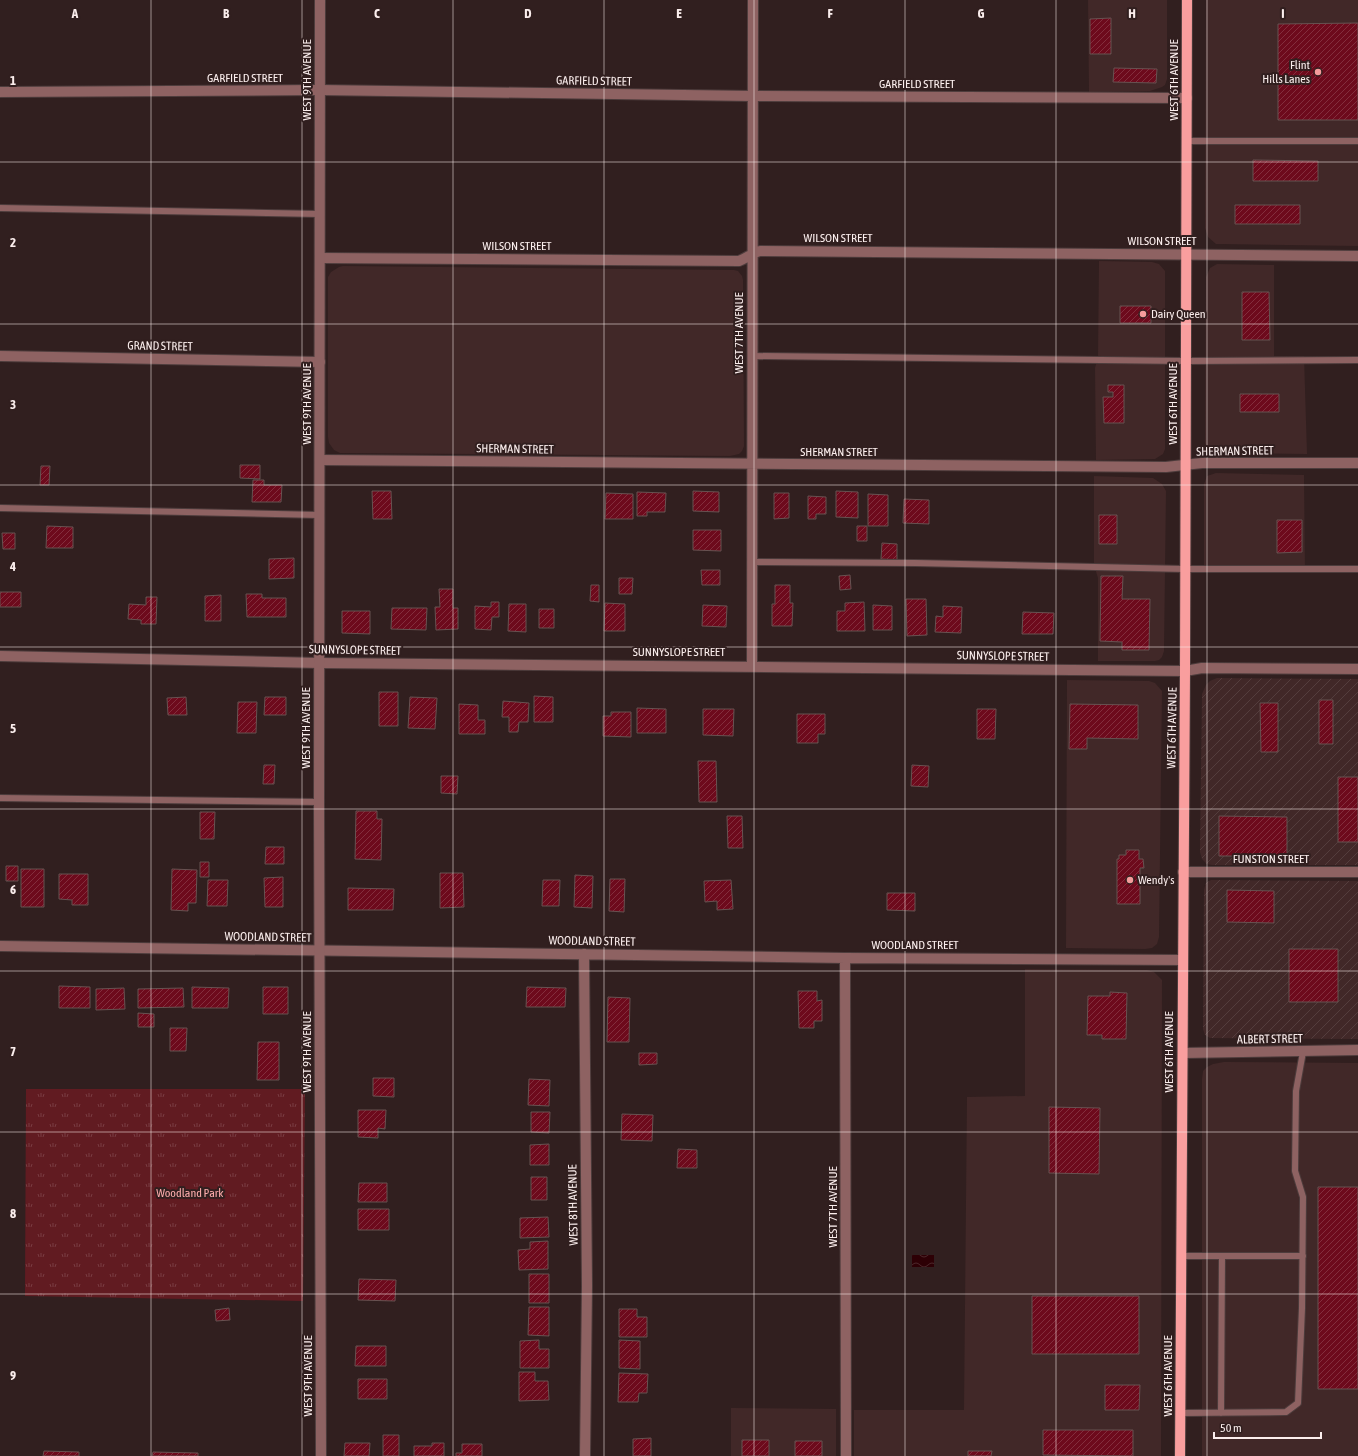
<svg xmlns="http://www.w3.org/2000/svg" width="1358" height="1456" font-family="'Asap Condensed',sans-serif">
<defs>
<pattern id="industrial-furrows" width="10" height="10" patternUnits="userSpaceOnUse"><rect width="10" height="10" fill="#412828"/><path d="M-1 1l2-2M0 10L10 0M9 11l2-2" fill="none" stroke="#543d3d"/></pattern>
<pattern id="park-tufts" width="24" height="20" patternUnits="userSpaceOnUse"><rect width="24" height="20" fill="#611b21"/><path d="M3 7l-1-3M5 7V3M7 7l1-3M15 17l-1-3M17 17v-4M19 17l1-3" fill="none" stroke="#793c42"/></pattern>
<pattern id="water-waves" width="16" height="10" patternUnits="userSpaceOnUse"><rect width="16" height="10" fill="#2d0005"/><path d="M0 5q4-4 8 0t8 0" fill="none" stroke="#4c262a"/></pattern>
<pattern id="building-hatch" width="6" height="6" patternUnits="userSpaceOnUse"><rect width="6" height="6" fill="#6d0a1c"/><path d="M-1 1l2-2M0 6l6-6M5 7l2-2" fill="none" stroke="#832e3d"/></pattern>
</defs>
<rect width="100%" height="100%" fill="#311f1f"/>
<path fill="#412828" d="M1088 0H1167V79L1165 85 1162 87 1150 91 1089 92Z
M1206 0H1358V246L1221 244H1216L1208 237 1205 228Z
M1099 261 1152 262 1159 264 1165 271V449L1163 454 1155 459 1096 460 1095 368 1098 357Z
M1217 264 1274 265V356H1304L1307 454 1217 453 1209 450 1205 443 1206 277 1210 268Z
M343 266 734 270 738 271 742 276 743 280 744 446 742 451 739 454 730 456 340 453 334 450 329 443 328 437V277L331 272 339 267Z
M1216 473 1304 475 1305 573 1204 572V484L1207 476Z
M1094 476 1153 478 1162 484 1166 491 1164 651 1162 657 1159 660 1155 661H1098V578L1094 565Z
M1067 680 1149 681 1155 683 1162 691 1159 937 1157 944 1152 948 1145 949 1066 948Z
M1025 969 1147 970 1154 972 1162 980 1161 1456H854V1410H964L967 1097 1025 1096Z
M1224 1062 1358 1063V1456H1202V1079L1203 1071 1207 1067 1213 1064Z
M731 1408 836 1409V1456H731Z"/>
<path fill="url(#industrial-furrows)" d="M1217 678 1358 679V865H1212L1207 864 1202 859 1200 852 1202 694 1206 685 1210 681Z
M1211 880 1358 881V1039L1210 1038 1205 1035 1203 1029 1204 890 1206 883Z"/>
<path fill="url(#park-tufts)" d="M26 1089H305L303 1301 25 1296Z"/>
<path fill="url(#water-waves)" d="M912 1255H934V1267H912Z"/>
<path fill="url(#building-hatch)" stroke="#675251" d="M1111 18V54H1090V19Z
M1358 23V120H1278V24Z
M1114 68 1157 69 1156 83 1113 82Z
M1253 160 1318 161V181H1253Z
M1235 205H1300V224H1235Z
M1242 292H1269L1270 340H1242Z
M1120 306H1151V323H1120Z
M1108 385H1124V423H1104L1103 397H1113V392H1108Z
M1240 394H1279V412H1240Z
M240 465H260V479L240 478Z
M41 466H50L49 485H40Z
M253 480H264V485H282L281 502H252Z
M372 491H391L392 519H373Z
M693 491 719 492V512L693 511Z
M836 491 858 492V518L836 517Z
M637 492 666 493 665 512H647V516H637Z
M606 493 633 494V519H605Z
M774 493H789V518L774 519Z
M868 494 888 495V526H868Z
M808 496 826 497V514H816V519H808Z
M904 499 929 500V524L903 523Z
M1099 515H1117V544H1099Z
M1277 520H1302V552L1277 553Z
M47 526 73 527V548H46Z
M857 526H867V541H857Z
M693 530H721V551L693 550Z
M2 533H15V549H3Z
M882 543 897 544V560L881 559Z
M294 558V578L269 579V559Z
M701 570H720V585H702Z
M850 575 851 589 840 590 839 576Z
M1101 576H1123L1122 599H1150L1149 650H1122V642L1100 641Z
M619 578H633L632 594H619Z
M591 585H599V602L590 601Z
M775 585H790V603H793L792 626H772V604H775Z
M439 589H453V608H458V629L436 630 435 607H440Z
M0 592H21V607H0Z
M246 594H262V598H286V617H247Z
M221 595V621H205V596Z
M146 597H157L156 624H141V620L128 619 129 604 146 605Z
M906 599H926L927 635 907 636Z
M491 602H499V617H492L491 630 475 629V606L491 607Z
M864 602 865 631H837V611H845V603Z
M605 603 625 604V631H604Z
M509 604H526V632L508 631Z
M703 605 727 606 726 627 702 626Z
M873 605 892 606V630H873Z
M943 606 962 607 961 633 935 632 936 616 943 617Z
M392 608H427L426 630 391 629Z
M539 609H554V628H539Z
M342 611H370V634L342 633Z
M1023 612 1054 613 1053 634H1022Z
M379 692H398V726H379Z
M534 696 553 697V722H534Z
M186 697 187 715H168L167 698Z
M265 697H286V715H264Z
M410 697 437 698 435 729 408 728Z
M1319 700H1333V744H1319Z
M503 701 529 703 528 722H519L518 732H509V717H502Z
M238 702H257L256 733H237Z
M1260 703H1278V752H1261Z
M459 704 478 705V720H485V734H459Z
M1070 704 1138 705V739L1087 738V749H1069Z
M637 708 666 709V733H637Z
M703 709H734L733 736 703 735Z
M977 709H996L995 739H977Z
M611 712H631V737L603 736V716H611Z
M797 714H825V734H818V743H797Z
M698 761H716L717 802H699Z
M264 765H275L274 784H263Z
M912 765 929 766 928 787 911 786Z
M441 776H458L457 794 441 793Z
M1338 777H1358V842H1338Z
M356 811H377V819H382L381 860 355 859Z
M200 812H215L214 839H200Z
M727 816H742L743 848H728Z
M1219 816 1287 817V856H1219Z
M266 847H284V864H265Z
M1126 850H1139V859H1143L1144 868H1140V904H1117V859H1119V855H1126Z
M200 862H209V877H200Z
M6 866H18V881H6Z
M21 869H44V907H21Z
M172 869 197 870 196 903H188V911L171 910Z
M440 873H463L464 907 440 908Z
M59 874H88V905H72V900L59 899Z
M575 875 593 876 592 908 574 907Z
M283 877V907H265L264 878Z
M610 879H625L624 912 609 911Z
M208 880H228L227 906H207Z
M543 880H560L559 906H542Z
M731 880 733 909 717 910V901L705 902 704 881Z
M348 888 394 889 393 910H348Z
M1227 890 1274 891V923L1227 922Z
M887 893H915V911L887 910Z
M1289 949H1338V1002H1289Z
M59 986 90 987V1008H59Z
M192 987 229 988 228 1008H192Z
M263 987H288V1014H263Z
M527 987 566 988 565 1007H526Z
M124 988 125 1009 96 1010V989Z
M183 988 184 1007 138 1008V989Z
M798 991H817V1001L822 1000V1021H814V1028H799Z
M1110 992 1127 993 1126 1039H1102V1035H1087L1088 996H1110Z
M608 997 630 998 629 1042H607Z
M138 1013 154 1014V1027H138Z
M170 1028H187L186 1051H170Z
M258 1042H279V1080H257Z
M639 1053H657V1064L639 1065Z
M373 1078H394V1097L373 1096Z
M529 1079 550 1080 549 1106 528 1105Z
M1049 1107 1100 1108 1099 1174 1049 1173Z
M358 1110H386L385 1129 378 1128V1138L358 1137Z
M531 1112H550L549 1133 531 1132Z
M622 1114 653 1115 652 1141 621 1140Z
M549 1144V1165H530V1145Z
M678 1149 697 1150V1168H677Z
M531 1177H547V1200H531Z
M359 1183H387V1202H358Z
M1318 1187H1358V1389H1318Z
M358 1209H389V1230H358Z
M548 1217 549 1237 520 1238V1218Z
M548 1241V1269L519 1270 518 1250 530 1249V1242Z
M529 1274H549V1303H529Z
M359 1279 396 1280 395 1301 358 1300Z
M1032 1296H1139V1354H1032Z
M529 1307H549V1336L528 1335Z
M229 1308 230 1320 216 1321 215 1310Z
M619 1309H637V1317H647V1337H619Z
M539 1340V1349H549V1368H520V1341Z
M619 1340 640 1341V1369L619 1368Z
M356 1346H386V1366H355Z
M519 1372H535V1381H548L549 1400 519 1401Z
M619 1373 648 1374 647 1393H639L638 1402H618Z
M358 1379H387V1399H358Z
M1105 1385H1140L1139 1410H1105Z
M1043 1430H1133V1456L1043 1455Z
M383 1435H399V1456H383Z
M651 1438V1456H633V1439Z
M742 1440H769V1456H742Z
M795 1441H822V1456H795Z
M345 1443H370L369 1456H344Z
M432 1443H444V1456H414V1446H432Z
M462 1444H482V1456H456V1453H462Z
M44 1451 79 1452V1456H43Z
M968 1451H992L991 1456H968Z
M153 1452 198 1453V1456H152Z"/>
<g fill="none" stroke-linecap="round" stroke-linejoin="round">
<g stroke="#4d3c3c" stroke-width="8">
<path id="service" d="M1187 141H1358
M0 208 320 214
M752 356 1186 361 1358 360
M0 508 319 515
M752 562 915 563 1185 569H1358
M0 798 319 802
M1180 1256H1222L1221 1413
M1222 1256H1303
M1181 1413 1286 1412 1298 1403 1302 1308 1303 1197 1295 1171 1296 1091 1303 1052"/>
</g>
<g stroke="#4d3c3c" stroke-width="12">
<path id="minor" d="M0 92 319 90 753 96 1187 98
M320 258 739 261C747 258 752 253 760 251L1358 256
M0 356 320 362
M320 460 1166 467 1202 463H1358
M0 656 320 663 1185 671 1202 668 1358 669
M752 666 753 0
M1183 872H1358
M0 946 845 958 1183 960
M584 954 587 1286 585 1456
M845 958 846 1456
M1183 1053 1358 1050"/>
</g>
<g stroke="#4d3c3c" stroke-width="12">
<path id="tertiary" d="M320 0 319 802 321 1456"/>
</g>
<g stroke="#4d3c3c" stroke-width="12">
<path id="primary" d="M1180 1456 1185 671 1187 0"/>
</g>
<use href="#service" stroke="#8e6262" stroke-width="6"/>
<use href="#minor" stroke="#8e6262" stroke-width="10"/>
<use href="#tertiary" stroke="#8e6262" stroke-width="10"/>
<use href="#primary" stroke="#f99e9e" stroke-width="10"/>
</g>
<path fill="none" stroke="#fbeeed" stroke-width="1" stroke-opacity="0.55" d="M151 0V1456M302 0V1456M453 0V1456M604 0V1456M754 0V1456M905 0V1456M1056 0V1456M1207 0V1456M0 162H1358M0 324H1358M0 485H1358M0 647H1358M0 809H1358M0 971H1358M0 1132H1358M0 1294H1358"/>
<g fill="#f59b9b" stroke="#311f1f" stroke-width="1.5">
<circle cx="1318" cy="72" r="4"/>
<circle cx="1143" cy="314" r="4"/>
<circle cx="1130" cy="880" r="4"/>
</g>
<g text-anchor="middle" stroke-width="4" stroke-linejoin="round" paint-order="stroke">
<g font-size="12" fill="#fbeeed" stroke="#311f1f" text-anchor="start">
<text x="1310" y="69" text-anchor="end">Flint<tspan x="1310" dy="14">Hills Lanes</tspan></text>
<text x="1151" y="318">Dairy Queen</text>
<text x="1138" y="884">Wendy's</text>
</g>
<g font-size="12" fill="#fbeeed" stroke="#311f1f">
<text x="245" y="82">GARFIELD STREET</text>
<text transform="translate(307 80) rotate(-90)" y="4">WEST 9TH AVENUE</text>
<text transform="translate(1174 80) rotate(-90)" y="4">WEST 6TH AVENUE</text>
<text transform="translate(594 81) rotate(1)" y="4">GARFIELD STREET</text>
<text x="917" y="88">GARFIELD STREET</text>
<text x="838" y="242">WILSON STREET</text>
<text x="1162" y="245">WILSON STREET</text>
<text x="517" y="250">WILSON STREET</text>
<text transform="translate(739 333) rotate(-90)" y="4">WEST 7TH AVENUE</text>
<text transform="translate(160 346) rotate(1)" y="4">GRAND STREET</text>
<text transform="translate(307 404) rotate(-90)" y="4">WEST 9TH AVENUE</text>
<text transform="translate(1173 404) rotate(-90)" y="4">WEST 6TH AVENUE</text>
<text transform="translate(515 449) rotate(1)" y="4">SHERMAN STREET</text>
<text transform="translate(1235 451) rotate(-1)" y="4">SHERMAN STREET</text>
<text x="839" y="456">SHERMAN STREET</text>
<text transform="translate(355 650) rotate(1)" y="4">SUNNYSLOPE STREET</text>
<text x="679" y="656">SUNNYSLOPE STREET</text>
<text transform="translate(1003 656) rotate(1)" y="4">SUNNYSLOPE STREET</text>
<text transform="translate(306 728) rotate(-90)" y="4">WEST 9TH AVENUE</text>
<text transform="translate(1172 728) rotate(-89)" y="4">WEST 6TH AVENUE</text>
<text x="1271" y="863">FUNSTON STREET</text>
<text transform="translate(268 937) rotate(1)" y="4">WOODLAND STREET</text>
<text transform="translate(592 941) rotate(1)" y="4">WOODLAND STREET</text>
<text x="915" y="949">WOODLAND STREET</text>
<text transform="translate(1270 1039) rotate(-1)" y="4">ALBERT STREET</text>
<text transform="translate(307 1052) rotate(-90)" y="4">WEST 9TH AVENUE</text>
<text transform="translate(1169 1052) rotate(-90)" y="4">WEST 6TH AVENUE</text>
<text transform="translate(573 1205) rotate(-91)" y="4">WEST 8TH AVENUE</text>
<text transform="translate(833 1207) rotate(-90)" y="4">WEST 7TH AVENUE</text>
<text transform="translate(308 1376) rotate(-90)" y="4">WEST 9TH AVENUE</text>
<text transform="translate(1168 1376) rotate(-90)" y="4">WEST 6TH AVENUE</text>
</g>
<g font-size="12" fill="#fdacac" stroke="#311f1f">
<text x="190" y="1197">Woodland Park</text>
</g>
</g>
<g font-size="13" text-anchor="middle" font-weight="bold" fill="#fbeeed" stroke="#311f1f" stroke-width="4" stroke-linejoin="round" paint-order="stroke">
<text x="75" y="18">A</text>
<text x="226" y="18">B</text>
<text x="377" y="18">C</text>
<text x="528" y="18">D</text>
<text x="679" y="18">E</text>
<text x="830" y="18">F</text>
<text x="981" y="18">G</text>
<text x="1132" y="18">H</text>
<text x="1283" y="18">I</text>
<text x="13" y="85">1</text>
<text x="13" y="247">2</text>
<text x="13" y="409">3</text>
<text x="13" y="571">4</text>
<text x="13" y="733">5</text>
<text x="13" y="894">6</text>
<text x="13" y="1056">7</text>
<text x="13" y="1218">8</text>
<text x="13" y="1380">9</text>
</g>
<path d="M1214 1432v6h107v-6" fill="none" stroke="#fbeeed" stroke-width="2"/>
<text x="1220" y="1432" font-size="12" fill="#fbeeed" stroke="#311f1f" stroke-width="3" paint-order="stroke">50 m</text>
</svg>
